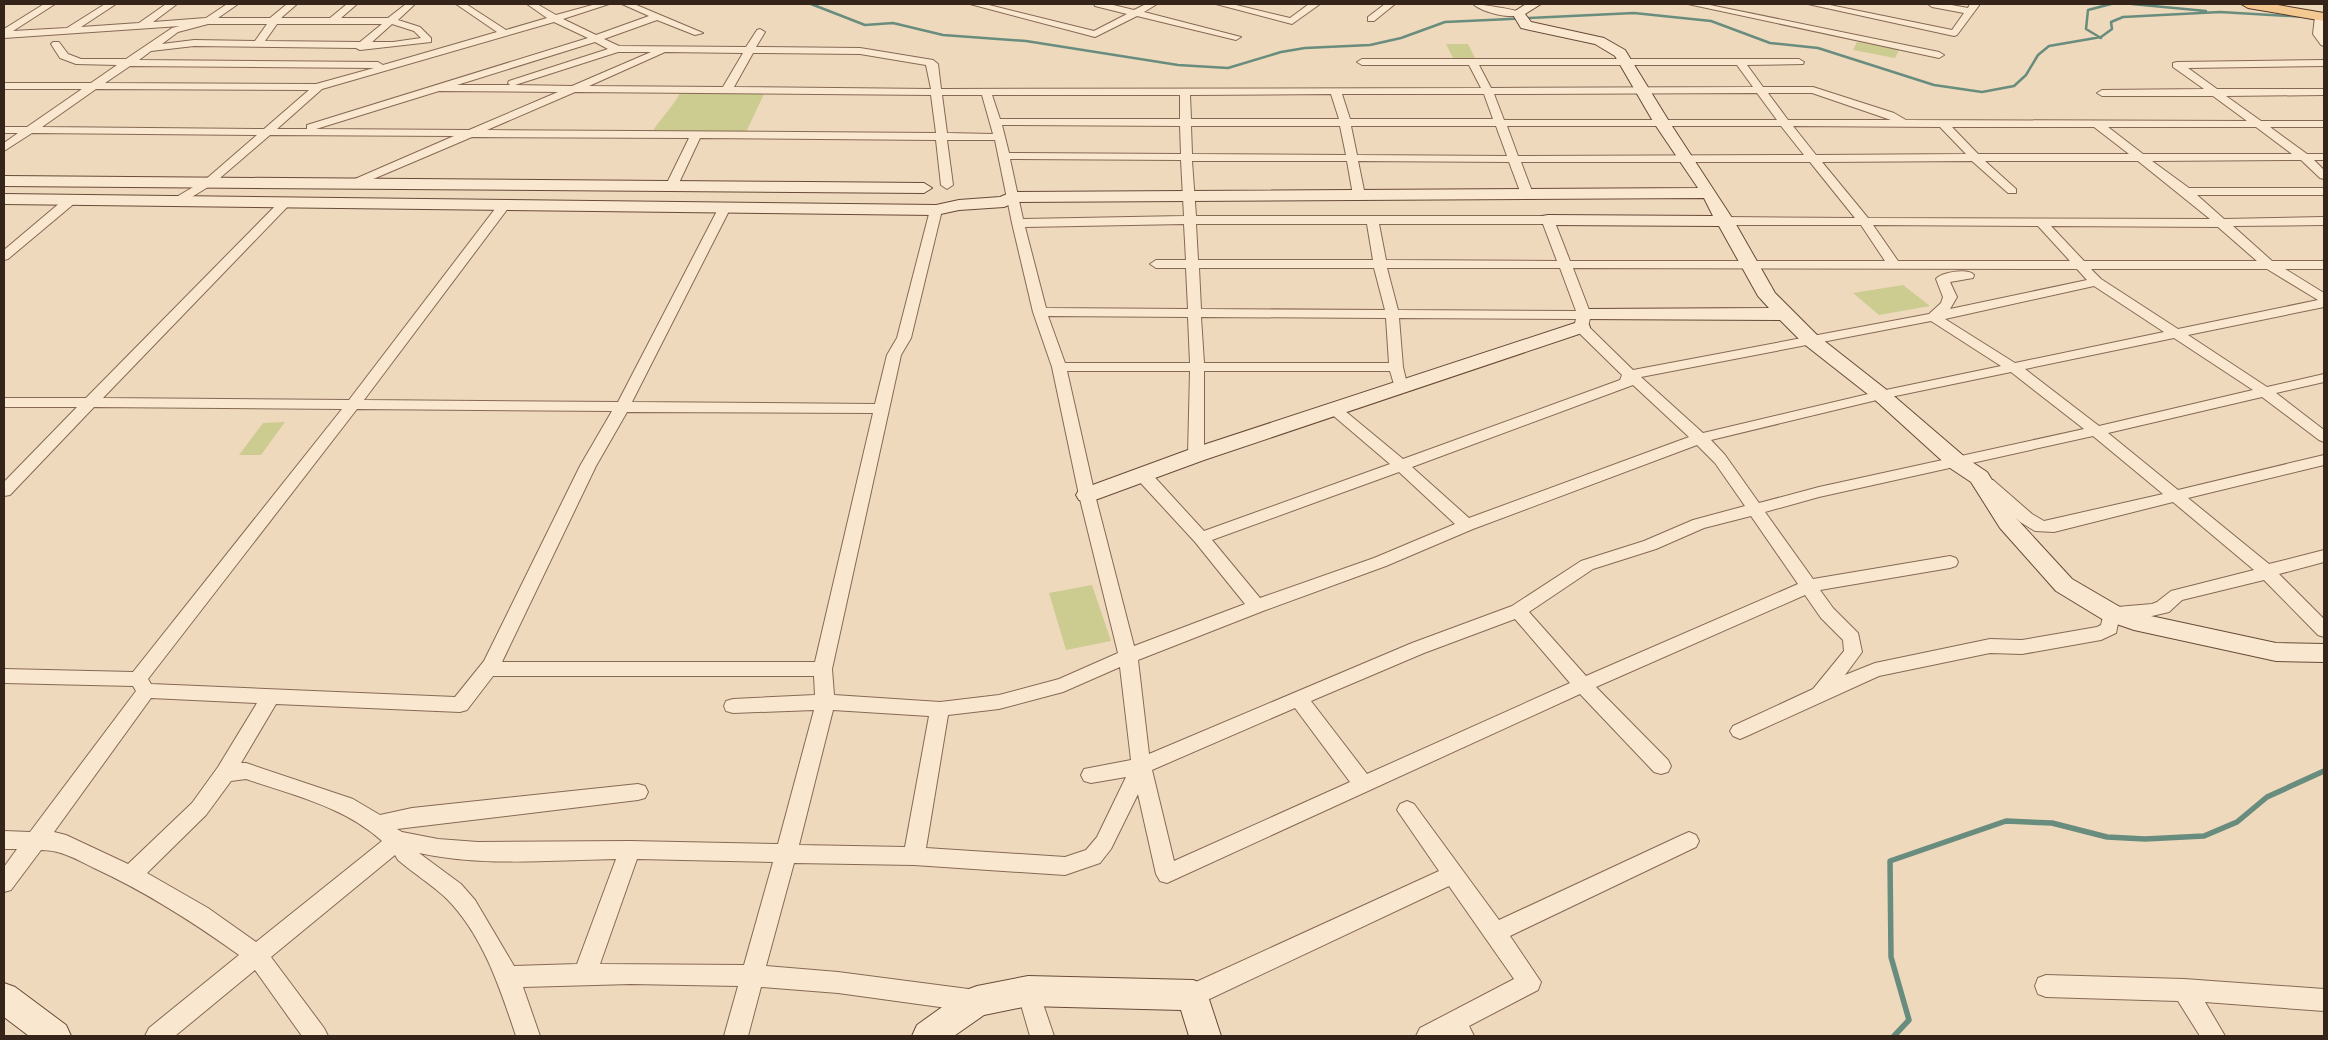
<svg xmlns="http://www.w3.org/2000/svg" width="2328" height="1040" font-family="'Libre Baskerville',serif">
<rect width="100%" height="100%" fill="#efd9bc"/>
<path fill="#cccb90" d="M1857 42 1899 50 1895 58 1853 50Z
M1446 44H1468L1475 58H1453Z
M680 93 764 94 746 132H652C661 118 672 108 680 93Z
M1903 285 1930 306 1879 315 1853 293Z
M285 422 261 455H239L263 423Z
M1092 585 1111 641 1066 650 1049 593Z"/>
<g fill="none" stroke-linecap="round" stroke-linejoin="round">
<path stroke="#688d7e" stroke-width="2.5" d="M811 4 865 25 893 23 943 35 1026 41 1178 65 1228 68 1281 52 1305 48 1370 45 1401 38 1445 22 1634 13 1711 21 1770 43 1818 48 1934 85 1982 92 2014 86 2026 75 2038 55 2049 46 2101 37 2112 29 2111 22 2123 17 2220 12 2307 17
M2132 4 2206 11
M2101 38 2086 29 2088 10 2111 4"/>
<path stroke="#688d7e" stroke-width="5.5" d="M1894 1036 1909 1020 1891 957 1890 861 2006 821 2052 823 2107 837 2145 839 2204 836 2237 822 2267 797 2324 771"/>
<g stroke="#866955" stroke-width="2">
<path id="street" d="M44 4H55L13 31 67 28 105 4H116L81 27 139 23 166 4H177L153 22 206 18 227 4H238L218 18H270L287 4H297L281 18H330L347 4H357L341 18H388L406 4H415L398 20 420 27 431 38V42L360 50 356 48 194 46 151 51 139 60 378 62 383 65 497 32 456 4H466L506 30 547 18 527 4H537L556 15 596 4H609L563 19 596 35 649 16 622 4H634L703 33 695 35 657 20 604 39 619 46 746 47 757 30 760 29 765 32 756 47 860 48 933 60 938 64 941 89 1481 88 1469 65H1362L1357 62 1362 59H1799L1804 62 1803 64 1747 65 1763 87H1813L1894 113 1906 120 2247 121 2213 96H2102L2097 93 2102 90 2204 89 2173 67V63L2177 62 2324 60V66L2188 68 2217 89H2324V95L2226 96 2261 121H2324V127H2270L2307 154H2324V160H2314L2324 170V179L2320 178 2301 160 2152 161 2189 188H2324V195H2197L2224 219 2324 217V225L2233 226 2272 261H2324V269H2285L2324 293V307L2188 335 2267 387 2324 374V382L2276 393 2324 430V442L2319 440 2262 397 2108 433 2178 490 2324 455V465L2188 498 2269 564 2324 550V562L2279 574 2324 619V637L2318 635 2264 580 2182 600 2169 612 2152 616 2119 619 2116 633 2101 640 2022 654 1990 653 1879 676 1747 736 1740 739 1733 736 1730 731 1733 726 1813 689 1844 651 1843 640 1821 618 1805 595 1596 687 1668 760 1671 766 1668 772 1661 774 1654 772 1580 694 1167 883 1160 881 1156 874 1138 794 1111 849 1100 863 1065 875 914 865 794 863 766 966 838 972 976 990 984 993 987 1001 984 1009 976 1012 838 993 761 987 748 1036H724L738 986 631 984 523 987 540 1036H516C500 988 483 935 446 898 431 884 413 873 398 860L395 855 271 957 324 1028 328 1036H302L255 970 175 1036H145L149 1028 239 955C193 922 146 892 94 868 76 859 61 850 41 850L11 890 4 892V867L17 849H4V831L30 832 136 691 133 686 4 683V669L133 672 342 409 94 407 10 495 4 496V482L77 407H4V398H86L282 199H290L292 202 103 398 349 400 501 201H509L511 204 509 207 364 400 618 402 719 207 725 203 731 207 632 402 875 404 887 355 897 338 930 210 936 206 940 207 942 210 911 338 901 355 832 669 834 695 940 702 999 695 1059 679 1118 653 1079 495 1052 367 1033 312 1012 223 995 140H947L953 185 947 189 941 185 936 140 700 138 678 185 672 189 666 185 689 138 472 137 352 188 348 186V182L454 136 270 135 213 184 177 206 173 205V199L205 180 257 135 32 133 4 151V143L18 133H4V127H27L82 89H4V83H91L117 65 76 64 60 58 51 44 53 42H59L68 54 81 59H126L172 28 180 26 4 38V29ZM554 22 588 38 307 125V129H277L322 89ZM208 24H267L255 41 194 40 162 44 178 32ZM277 24H382L360 42 265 41ZM392 24 414 31 421 38 393 42H372ZM595 42 608 49 509 81 508 83 510 85H457ZM618 52H651L572 86 515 85ZM665 52 743 53 723 87 589 86ZM753 53 860 54 926 65 931 89 734 87ZM1479 65H1737L1753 87 1491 88ZM130 66 374 68 316 84 105 83ZM96 89 309 90 264 129 42 127ZM439 91 558 92 469 130 316 129ZM575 92 931 95 936 133 487 130ZM1757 93 1777 120H1504L1494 94ZM1768 93H1812L1891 120H1788ZM1331 94 1339 119H1191L1190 95ZM1342 94H1484L1493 119H1350ZM942 95H982L993 134 947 133ZM992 95H1180V119H1000ZM1002 125 1180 126 1181 154 1009 153ZM1191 126H1340L1346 155 1192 154ZM1351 126H1496L1507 156 1357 155ZM1507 126H1781L1804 155 1518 156ZM1793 126 1940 127 1966 154 1816 155ZM1952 127H2094L2129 154H1978ZM2108 127H2256L2292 154H2143ZM1010 159 1181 160 1184 216 1023 219ZM1192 161H1347L1353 195 1359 199 1365 195 1358 161 1509 162 1521 194 1527 198 1533 194 1521 162H1810L1855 218 1726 217 1720 221 1726 225H1861L1885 261H1570L1554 220 1548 216H1196ZM1972 161 2008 193H2016V189L1985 161H2138L2210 219 1868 218 1822 162ZM1184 224 1186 260H1156L1150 264 1156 268H1186L1188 309 1046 308 1025 227ZM1196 224H1367L1373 260H1198ZM1379 224H1543L1557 261 1386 260ZM1873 225 2038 226 2070 261H1898ZM2051 226 2218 227 2257 261H2084ZM1199 268H1374L1385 310 1201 309ZM1387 268H1560L1576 311 1398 310ZM1573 268 2077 269 2087 280 1950 309 1957 297 1950 282 1973 278 1974 275C1968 268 1942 272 1936 279L1943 297 1941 303 1929 314 1633 370 1588 326 1591 315ZM2091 269H2267L2318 300 2178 329 2101 279ZM2094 286 2164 332 2015 363 1945 319ZM1048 316 1188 317 1190 363H1065ZM1201 317 1386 318 1389 363H1204ZM1399 318 1576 319 1574 327 1576 330 1622 375 1620 380 1403 459 1339 406H1329L1327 409 1329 412 1390 464 1204 531 1149 471H1137L1135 475 1137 479 1195 542 1245 604 1134 646 1095 495 1067 371H1190L1188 455 1196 460 1204 455V371H1390L1396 391H1406L1408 388 1403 367ZM1931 321 2001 366 1881 391 1703 433 1641 377ZM2174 338 2253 390 2099 426 2025 369ZM2011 372 2084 429 1819 487 1759 503 1725 455 1711 440 1881 399ZM1633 385 1689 437 1469 518 1412 467ZM357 409 612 411 580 466 484 661 455 697 151 684 148 679ZM627 412 873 413 815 662H502L596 466ZM2093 436 2163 494 2044 521 2032 514 1993 480H1981L1979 484 2020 522 2035 531 2054 532 2173 502 2254 570 2171 591 2157 602 2152 604 2105 608 2101 625 2097 627 2022 640 1990 639 1875 663 1845 675 1862 652 1858 633 1833 608 1820 590 1950 568 1956 566 1958 562 1956 558 1950 556 1813 579 1765 512 1819 497ZM1697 445 1715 463 1745 506 1693 520 1644 541 1581 561 1512 606 1412 643 1149 754 1138 660 1263 611 1386 566 1473 529ZM1399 472 1455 524 1374 558 1260 598 1212 540ZM1751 516 1798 584 1586 676 1529 612 1593 569 1656 549 1704 528ZM1515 619 1570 683 1367 774 1311 701 1424 653ZM1120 667 1131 760 1084 769 1081 775 1084 781 1091 783 1126 777 1097 837 1086 850 1065 857 926 848 948 715 999 709 1063 692ZM493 676H814L815 695 733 699 726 701 724 706 726 711 733 713 814 710 778 844 630 841 478 842 438 839 402 832 397 829 638 800 645 798 648 792 645 786 638 784 412 808 380 815 353 799 246 763H241L276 704 460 712 467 710ZM151 698 257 703 218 767 192 803 128 864 66 835 54 832ZM1295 708 1350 782 1174 861 1152 770ZM833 710 929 716 905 847 799 845ZM246 779C293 795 345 807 382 841L256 942 208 908 147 873 206 815 231 781ZM419 853C482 867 552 860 616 859L577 964 514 966 475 900 461 884ZM637 859 773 862 744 965 600 964Z
M970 4H985L1094 31 1127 14 1095 6 1094 4H1109L1134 10 1146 4H1157L1144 12 1241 37 1236 40 1137 16 1095 37Z
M1216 4H1232L1290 18 1309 4H1320L1292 24Z
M1385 4H1395L1374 21H1368V17Z
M1473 4C1480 4 1518 10 1523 13 1513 21 1482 12 1473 4Z
M1688 4H1705L1939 52 1944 55 1939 58Z
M1808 4H1825L1952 30 1964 13 1932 7 1928 4H1946L1968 8 1970 4H1980L1957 35 1954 36Z
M2320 14 2324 16V46L2321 45 2313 34 2315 17Z
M72 195 78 199 76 202 8 259 4 260V250L68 196Z
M1407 801 1414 804 1499 920 1682 835 1689 832 1696 835 1699 841 1696 847 1510 936 1541 982 1538 990 1469 1026 1474 1036H1416L1420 1028 1514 979 1449 886 1201 1003 1193 1006 1185 1003 1182 995 1185 987 1439 871 1397 810 1400 804Z
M2046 975 2184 979 2324 989V1011L2205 1002 2225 1036H2200L2178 1001 2046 997 2038 994 2035 986 2038 978Z
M1028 980 1036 983 1054 1036H1030L1017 991 1020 983Z"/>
</g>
<g stroke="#684a39" stroke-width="2">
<path id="secondary" d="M1526 4H1541L1525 14 1531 22 1604 38 1625 50 1670 123 1734 221 1775 293 1818 336 1888 391 1966 458 1987 472 2016 518 2072 579 2120 607 2137 613 2276 643 2324 644V662L2276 661 2134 630 2102 619 2056 591 2000 528 1971 482 1950 468 1874 399 1804 344 1780 320 1577 319 1575 315 1577 311 1584 309 1769 308 1758 296 1719 226 1548 225 1542 224 1540 220 1542 216 1548 215 1713 216 1704 198 1016 202 1004 207 959 210 936 215 4 204V194L936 205 959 200 1000 197 1012 192 1698 188 1654 123 1615 56 1595 44 1521 28 1512 13Z
M4 176 809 182 924 183 932 188 924 193 4 186Z
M1581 321 1588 323 1590 327 1588 331 1204 460 1095 500 1087 502 1079 500 1076 495 1079 490 1188 450Z
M1028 976 1193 980 1204 984 1221 1036H1189L1181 1010 1028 1006 984 1015 954 1036H912L917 1025 966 990 977 986Z
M4 983 15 987 66 1025 71 1036H29L4 1017Z"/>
</g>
<g stroke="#53382a" stroke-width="2">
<path id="primary" d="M2241 4H2272L2324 13V21L2248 8Z"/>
</g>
<use href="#street" fill="#fae7cf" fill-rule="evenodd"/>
<use href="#secondary" fill="#fae7cf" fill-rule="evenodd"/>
<use href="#primary" fill="#f4c891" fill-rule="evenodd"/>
</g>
<rect width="2328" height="1040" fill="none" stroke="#35241a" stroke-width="10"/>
</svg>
